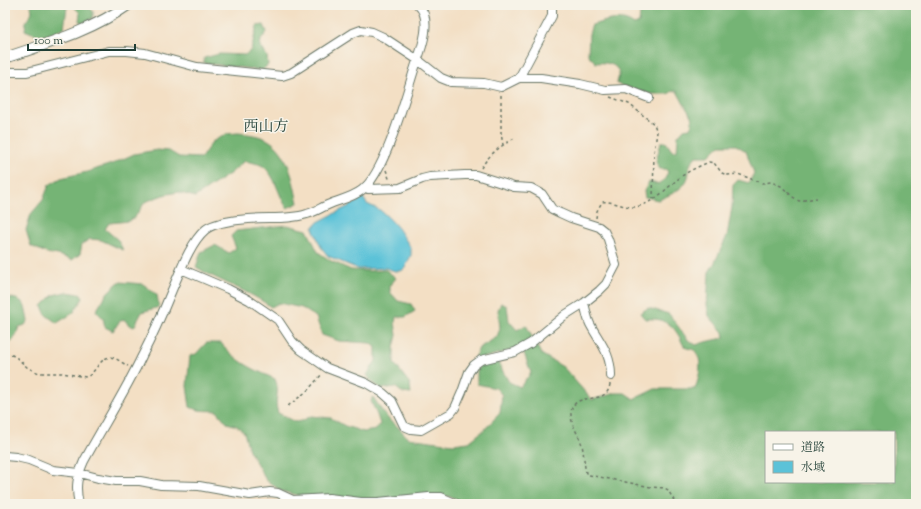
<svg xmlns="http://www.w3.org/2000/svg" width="921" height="509" font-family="'Sorts Mill Goudy','Noto Serif JP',serif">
<rect width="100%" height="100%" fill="#f7f3e8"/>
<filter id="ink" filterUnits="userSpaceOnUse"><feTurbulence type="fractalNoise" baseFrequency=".025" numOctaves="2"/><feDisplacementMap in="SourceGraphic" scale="8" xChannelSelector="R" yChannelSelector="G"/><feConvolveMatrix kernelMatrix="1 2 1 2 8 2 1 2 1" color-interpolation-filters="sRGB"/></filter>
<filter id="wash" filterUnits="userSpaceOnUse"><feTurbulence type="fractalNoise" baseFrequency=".012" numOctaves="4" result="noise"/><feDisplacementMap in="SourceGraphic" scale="16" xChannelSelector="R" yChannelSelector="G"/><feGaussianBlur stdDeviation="0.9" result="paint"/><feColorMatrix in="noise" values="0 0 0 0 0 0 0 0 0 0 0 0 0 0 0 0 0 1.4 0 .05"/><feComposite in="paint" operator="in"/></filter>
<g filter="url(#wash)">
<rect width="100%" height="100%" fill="#f3dfc4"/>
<path fill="#74b475" stroke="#4a7854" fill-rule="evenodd" d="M31 5H85L93 11V18L83 23 79 21 80 13 73 6 67 7 64 28C47 36 43 38 25 30L26 22 32 12Z
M641 5H916V504H461L455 498 441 495 383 504H304L297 495 281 491 266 480 249 450 244 432 237 426 227 423 217 411C207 410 200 412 190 407L187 386 190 356 196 354 206 343H221C238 363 253 369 275 379 281 393 273 399 278 413L296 422 302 421 311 416 331 418 345 426 364 432 376 430 380 424 377 415 371 401 373 397 382 411 391 422 397 426 408 438 453 444 469 442 485 429 500 413 502 395 496 388 477 384V371L481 363 497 361 509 382 520 387 531 373 524 353 518 347 509 351 478 359 475 357 479 348 497 337 500 328 498 310 501 303 507 306 509 321 517 330 526 325 541 354 563 367 592 400 615 393H625L634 399 655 389H695C699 379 704 358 694 350 691 348 687 349 685 347 682 344 681 339 679 336 670 321 661 318 645 319L640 313 648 308 669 314 688 340 696 345 705 342 724 338 723 332 709 316 707 305 709 272 714 264 727 236 732 207 733 185 738 180 749 183 754 173 746 151 736 145H720L709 156H696C687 167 691 165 688 177 685 189 668 196 658 200L645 197 644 191 649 182 658 184 665 179 668 172 666 169H660L656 162 661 142H666L672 151H677L678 136 684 129 690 128C695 119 690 114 685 106 682 101 680 96 677 91H673L668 94H650L617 84C617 81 619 77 619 74 618 63 604 62 596 63L588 55 589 34 592 25C606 21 621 15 634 25L639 23ZM766 432H894V482H766Z
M264 25 267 32 261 40 260 47 267 56 268 65 262 70 204 63V58L219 54 245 55 251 50 257 26Z
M238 133C248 134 259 135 268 140 289 152 293 181 298 203L287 208C278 195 276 176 263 166 258 163 249 162 244 161L231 173 195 197 178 192 163 195 145 202 135 217 129 221 109 223 105 229 118 240 123 250 101 240 90 239 82 244 80 254 72 260 58 255 46 253 31 246 26 230 31 214 43 200 49 185 61 178 87 172 112 164 134 154 157 150 169 151 179 157 201 158 212 142 226 134Z
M287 225 307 230 318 252 331 261 351 270 369 271 386 270 396 278 390 285V292L398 301 411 304 415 311 405 317H396L395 323 397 335 394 348V363L410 384 411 394 403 393 395 387 382 389 372 382 367 375 376 361V347L370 343 339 341 322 335 316 317 302 308 279 303 271 307C248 290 220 282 196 267L201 252 215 245 229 253 236 248 231 236 236 231Z
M119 282 143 284 157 295 159 307 142 312 134 327 128 324 124 319 119 322 113 331 105 327 103 318 96 311 108 292Z
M66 292 80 294 83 298 73 313 57 323 46 315 42 306 53 295Z
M5 297C26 300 24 302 28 321L25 325 19 327C16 335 14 343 5 346Z"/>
<path fill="#5bc2d8" stroke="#3d8086" d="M362 196 367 204 380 210 389 218 398 228 411 248V255L405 268 401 271H395L386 268 358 269 328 256 321 247 313 228 318 222 359 201 358 197Z"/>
</g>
<g filter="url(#ink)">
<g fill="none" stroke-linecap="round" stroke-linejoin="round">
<g stroke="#697666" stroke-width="10">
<path id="minor" d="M5 72H27L109 51H127L145 53 197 67 282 76 291 73 353 33 361 30 372 32 383 37 418 60 441 78 451 82 484 83 501 87 519 78H541L580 84 605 90 626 89 649 98
M519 78 552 16V5
M181 269 228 289 249 300 278 320 292 341 301 350 327 368 366 383 383 393 392 401 404 426 411 429 421 430 451 413 455 408 462 392 469 372 474 365 481 360 515 352 531 343 565 315 584 303 599 291 606 284 616 265 608 239 604 231 599 227 571 218 560 213 552 209 542 194 531 188 514 187 476 175H465L430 177 422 179 400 188 368 189 365 187
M584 303C586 310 587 318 590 324 600 343 611 353 611 376
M5 456 16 457 29 460 53 470 79 473 98 478 116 481H140L161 485 199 486 250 495 270 492 278 493 293 500 329 498 361 502H378L429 497H441L457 504
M79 504C75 487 77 477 84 461 103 426 125 392 142 356 153 335 163 312 172 290 180 272 190 243 205 230 216 220 255 218 269 218 282 218 295 218 307 214 315 212 322 207 330 204 340 200 353 197 362 190 386 172 406 94 416 64 422 48 433 18 418 5"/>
</g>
<g stroke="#697666" stroke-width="12">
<path id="major" d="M5 58C48 43 91 31 128 5"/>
</g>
<path stroke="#697666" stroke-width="1.5" stroke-dasharray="3 3" stroke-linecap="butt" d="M501 95V133L503 145
M610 97 629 104 654 124 657 132 654 153 653 199
M481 168C491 152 500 147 516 137
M386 170 390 181
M596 218 597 211 602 202C611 200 624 208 635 207 654 204 667 187 682 176 690 170 700 166 709 162L714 163 722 173 726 175 738 174 762 183 771 182 781 186 793 197 799 201 817 198
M5 356 12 355 17 358 28 368 39 373H62L86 377C96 374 101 353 114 358 119 360 124 364 128 366
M610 384C607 406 582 392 573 406 566 419 579 434 582 445 584 454 584 464 586 473L589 475 651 487 665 488 668 490 676 504
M288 406 307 391 322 374
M790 504 797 503 801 504"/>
<use href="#minor" stroke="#fff" stroke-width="8"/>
<use href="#major" stroke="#fff" stroke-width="10"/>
</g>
</g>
<g text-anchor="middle" stroke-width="3" stroke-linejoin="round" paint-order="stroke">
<g font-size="15" fill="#1f3d34" stroke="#f7f3e8">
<text x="266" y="131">西山方</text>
</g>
</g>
<rect width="921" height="509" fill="none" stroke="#f7f3e8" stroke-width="20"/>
<rect x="765" y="431" width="130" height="52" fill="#f7f3e8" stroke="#a1aaa0"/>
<rect x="773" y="444" width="20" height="6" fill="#ffffff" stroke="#a1aaa0"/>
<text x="801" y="451" font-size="12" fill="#1f3d34">道路</text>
<rect x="773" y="461" width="20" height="12" fill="#5bc2d8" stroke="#a1aaa0"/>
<text x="801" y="471" font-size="12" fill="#1f3d34">水域</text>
<path d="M28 44v6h107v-6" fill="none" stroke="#1f3d34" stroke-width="2"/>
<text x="34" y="44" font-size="12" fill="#1f3d34" stroke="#f7f3e8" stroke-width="3" paint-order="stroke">100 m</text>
</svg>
